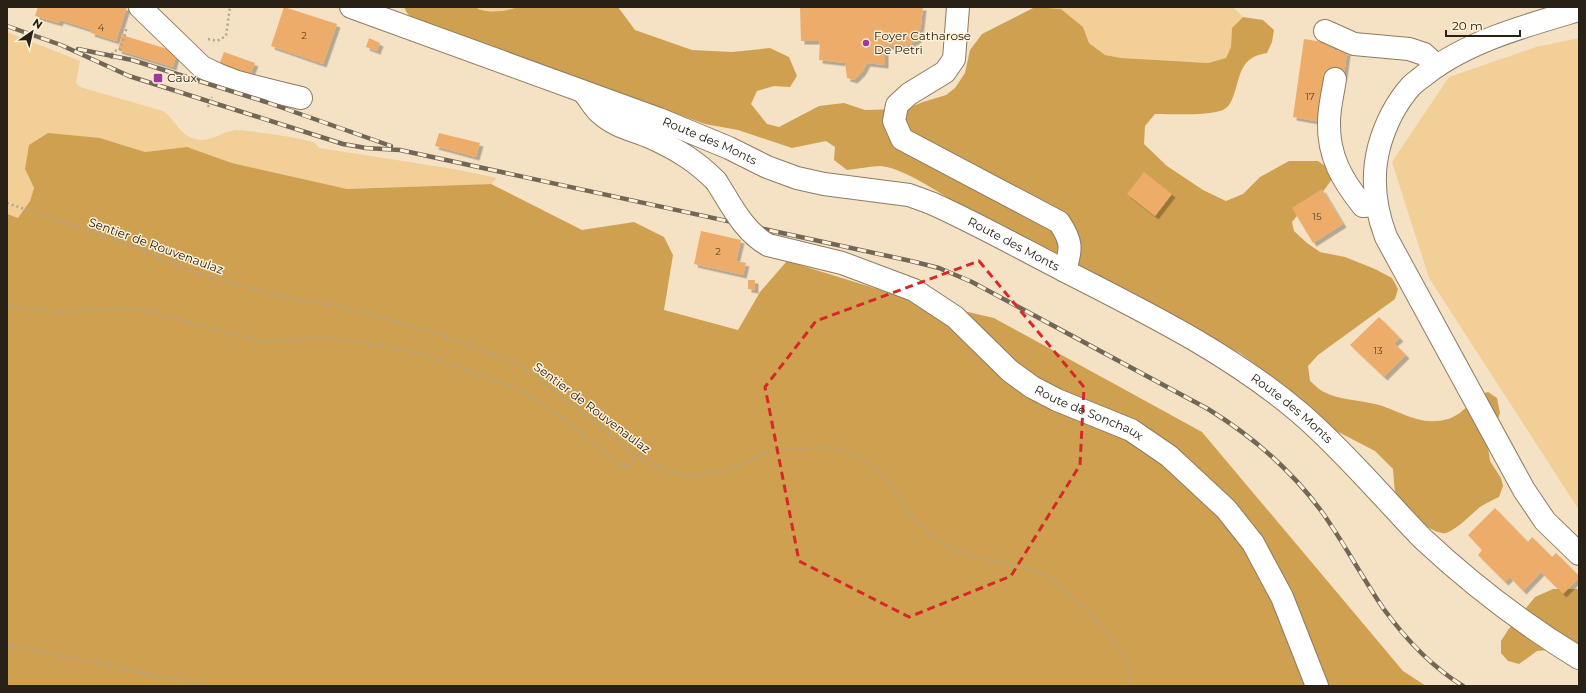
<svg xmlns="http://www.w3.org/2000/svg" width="1586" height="693" font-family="Montserrat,sans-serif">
<defs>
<filter id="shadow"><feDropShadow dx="3.5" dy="3.5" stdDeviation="0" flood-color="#0004"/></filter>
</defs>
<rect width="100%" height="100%" fill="#f5e2c5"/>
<path fill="#f1cf96" d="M475 7H518C506 10 486 15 475 7Z
M1035 7H1233L1243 17 1232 28 1231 47 1226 58 1208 63 1121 58 1105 55 1089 43 1083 27 1061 9Z
M7 32 80 61 76 83 80 87 163 111C176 120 181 139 201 140 214 140 224 131 236 130 246 130 310 139 315 143 317 145 318 147 319 148L454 169 497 178 491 184 347 189 232 163 187 147 145 152 100 138 25 169 34 188 30 201 18 219 7 214Z
M1579 38V510L1429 278 1392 162 1449 77 1536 47Z"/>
<path fill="#cfa050" d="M404 7H475C487 15 506 11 518 7H618L635 30 692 50 732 52 770 48 789 57 797 76 790 87 774 86 757 91 751 104 767 124 779 127 819 106 844 103 865 110 906 109 923 102 946 95 955 88 965 73 970 50 982 34 1035 7 1061 9 1083 27 1089 43 1105 55 1121 58 1208 63 1226 58 1231 47 1232 28 1243 17 1263 20 1274 30 1272 42 1267 53C1262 54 1257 55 1252 58 1234 68 1239 103 1223 110 1207 116 1173 114 1155 114L1145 126 1144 144 1167 166 1203 190 1226 201 1243 194 1260 177 1289 161H1318L1328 168 1332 179 1320 196 1308 202 1292 222 1294 231 1307 243 1320 252 1345 257 1375 269 1392 278 1398 289 1395 299 1318 355 1308 366 1310 381C1314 384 1319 390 1324 392 1340 400 1358 400 1375 404 1402 411 1419 427 1448 419 1465 414 1472 397 1488 392L1497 398 1500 413 1488 447 1490 461 1501 478 1503 486 1499 497C1493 500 1486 503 1480 507 1469 516 1459 528 1446 533 1436 536 1403 512 1398 502 1394 493 1394 479 1393 469L1375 451 1319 422 1288 388 1240 353 1182 325 959 205C940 193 903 168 881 166 872 166 857 169 847 170L834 160 835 147 826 141 792 148 738 130 705 124 652 105 569 99 553 88 416 22 407 13Z
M48 133 100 138 145 152 187 147 232 163 347 189 491 184 582 230 634 222 664 237 673 255 664 310 738 330 760 292 787 261 903 297 994 318 1202 432 1403 671 1426 686H7V214L18 218 30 201 34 188 25 169 29 145Z
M1553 589H1579V649L1570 648 1537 651 1519 664 1508 661 1501 653V641L1508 630 1535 597Z"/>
<path fill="#edac6a" filter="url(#shadow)" d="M38 7H127L116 41 91 33 92 30 60 20 59 23 35 16Z
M284 7 337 24 323 64 271 46Z
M800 7H923L921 25 918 39 909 45 885 46V65L867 63 862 72 854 80 847 78 845 63 819 60 820 41H801Z
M122 35 177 52 173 67 118 50Z
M369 38 380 43 377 51 366 47Z
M1304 39 1335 44 1334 50 1347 52 1344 75 1321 122 1293 117Z
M224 52 255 63 248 80 219 65Z
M439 133 480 143 476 157 435 146Z
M1144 172 1172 194 1155 216 1127 194Z
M1322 189 1343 224 1313 243 1292 208Z
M701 231 741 240 736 261 746 263 743 275 694 264Z
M748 280H755V290L748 289Z
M1379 317 1400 338 1394 343 1406 355 1384 377 1350 345Z
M1495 508 1528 542 1532 537 1552 557 1556 553 1579 576V578L1563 594 1541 572 1523 591 1510 577 1505 582 1478 555 1482 550 1468 535Z"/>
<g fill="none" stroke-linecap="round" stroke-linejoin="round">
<g stroke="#8d7c62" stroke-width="24">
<g id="minor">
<path d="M140 7 202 67 219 75 237 82 280 93 301 98"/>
<path id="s1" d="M351 7 659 119 729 148 767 167 797 178 824 184 909 195 931 203C978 224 1022 249 1067 272 1149 314 1229 353 1300 413 1328 437 1354 465 1379 492 1394 508 1408 524 1423 539 1469 582 1525 625 1579 658"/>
<path d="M958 7 954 59 945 72 909 94 897 105 894 121 902 139 1059 222C1073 243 1071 248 1065 271"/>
<path d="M1579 10C1528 25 1468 41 1426 74 1421 78 1415 82 1411 86 1396 103 1385 125 1379 147 1371 178 1375 208 1386 237L1524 490 1545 521 1579 554"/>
<path d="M1325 31 1354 44 1409 49 1424 54 1437 66"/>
<path d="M1335 79C1333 93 1329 108 1329 122 1328 156 1342 180 1363 206L1376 205"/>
<path d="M585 94C590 100 594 108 600 113 615 127 634 130 652 138 678 150 696 161 716 181"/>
<path id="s2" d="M768 245 842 263 914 290 955 317 1010 371 1032 387 1057 400 1131 430 1169 456 1226 509 1253 543 1282 597 1317 686"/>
</g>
</g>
<path stroke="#b2a48c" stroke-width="2.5" stroke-dasharray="2 3" stroke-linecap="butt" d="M208 39 217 41 226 36 230 7
M111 59 113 51 120 50 127 27
M208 107 212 97
M7 203 127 244 194 272 282 297 354 309 442 335 521 365 637 456 678 475 694 476 725 471 776 449 835 447 865 460 877 469 890 484 910 514 930 535 953 549 974 557 1025 567 1050 578 1088 611 1124 655 1131 686
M7 306 57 312 112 308H130L150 312 260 341 322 338 360 342 419 353 519 389 550 409 626 468 637 456
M7 644 203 686"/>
<use href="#minor" stroke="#fff" stroke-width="22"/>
<g stroke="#726756" stroke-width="4.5">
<path id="rail" d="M7 26 61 45 129 76 343 144 366 148 400 150 911 261 939 268 972 282 1208 409C1252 436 1292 471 1322 512 1344 543 1362 577 1383 608 1404 637 1432 667 1463 686
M78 49 132 60 180 75 266 102 391 146"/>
</g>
<use href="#rail" stroke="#fff0d8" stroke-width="3" stroke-dasharray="9" stroke-linecap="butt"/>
<g stroke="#8d7c62" stroke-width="24" stroke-linecap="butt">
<path id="minor-bridge" d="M716 181C731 204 743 231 768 245"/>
</g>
<use href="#minor-bridge" stroke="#fff" stroke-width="22"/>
</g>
<path fill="none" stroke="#d62828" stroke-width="3" stroke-dasharray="8 5" stroke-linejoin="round" d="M979 261 1084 387 1080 465 1011 576 909 617 799 561 765 387 816 321Z"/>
<g fill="#9c399f" stroke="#fff0d8" stroke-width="1.5">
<circle cx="866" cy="43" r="4"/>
<rect x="153" y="73" width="10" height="10" rx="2"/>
</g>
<g text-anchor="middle" stroke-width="3" stroke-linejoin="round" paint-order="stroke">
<g font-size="10" fill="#58442b">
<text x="101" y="31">4</text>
<text x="304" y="39">2</text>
<text x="1310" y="100">17</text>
<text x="1317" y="220">15</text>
<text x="718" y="255">2</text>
<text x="1378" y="354">13</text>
</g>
<g font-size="12" fill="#272116" stroke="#fff0d8" text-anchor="start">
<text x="874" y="40">Foyer Catharose<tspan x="874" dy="14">De Petri</tspan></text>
<text x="167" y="82">Caux</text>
</g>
<g font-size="12" fill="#272116" stroke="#fff0d8">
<text dy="4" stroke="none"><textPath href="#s1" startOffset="383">Route des Monts</textPath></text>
<text dy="4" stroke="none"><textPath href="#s1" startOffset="707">Route des Monts</textPath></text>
<text transform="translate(156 246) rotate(20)" y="4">Sentier de Rouvenaulaz</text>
<text transform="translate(592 408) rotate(37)" y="4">Sentier de Rouvenaulaz</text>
<text dy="4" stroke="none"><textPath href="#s1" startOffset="1031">Route des Monts</textPath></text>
<text dy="4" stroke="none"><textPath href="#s2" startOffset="369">Route de Sonchaux</textPath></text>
</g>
</g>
<rect width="1586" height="693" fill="none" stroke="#272116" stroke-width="16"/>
<g transform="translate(32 32) rotate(34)" stroke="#fff0d8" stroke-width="3" paint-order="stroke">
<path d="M0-3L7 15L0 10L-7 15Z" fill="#272116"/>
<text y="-6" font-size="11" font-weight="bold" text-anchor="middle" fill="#272116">N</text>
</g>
<path d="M1446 30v6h74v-6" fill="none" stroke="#272116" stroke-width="2"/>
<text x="1452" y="30" font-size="12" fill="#272116" stroke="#fff0d8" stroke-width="3" paint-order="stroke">20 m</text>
</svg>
